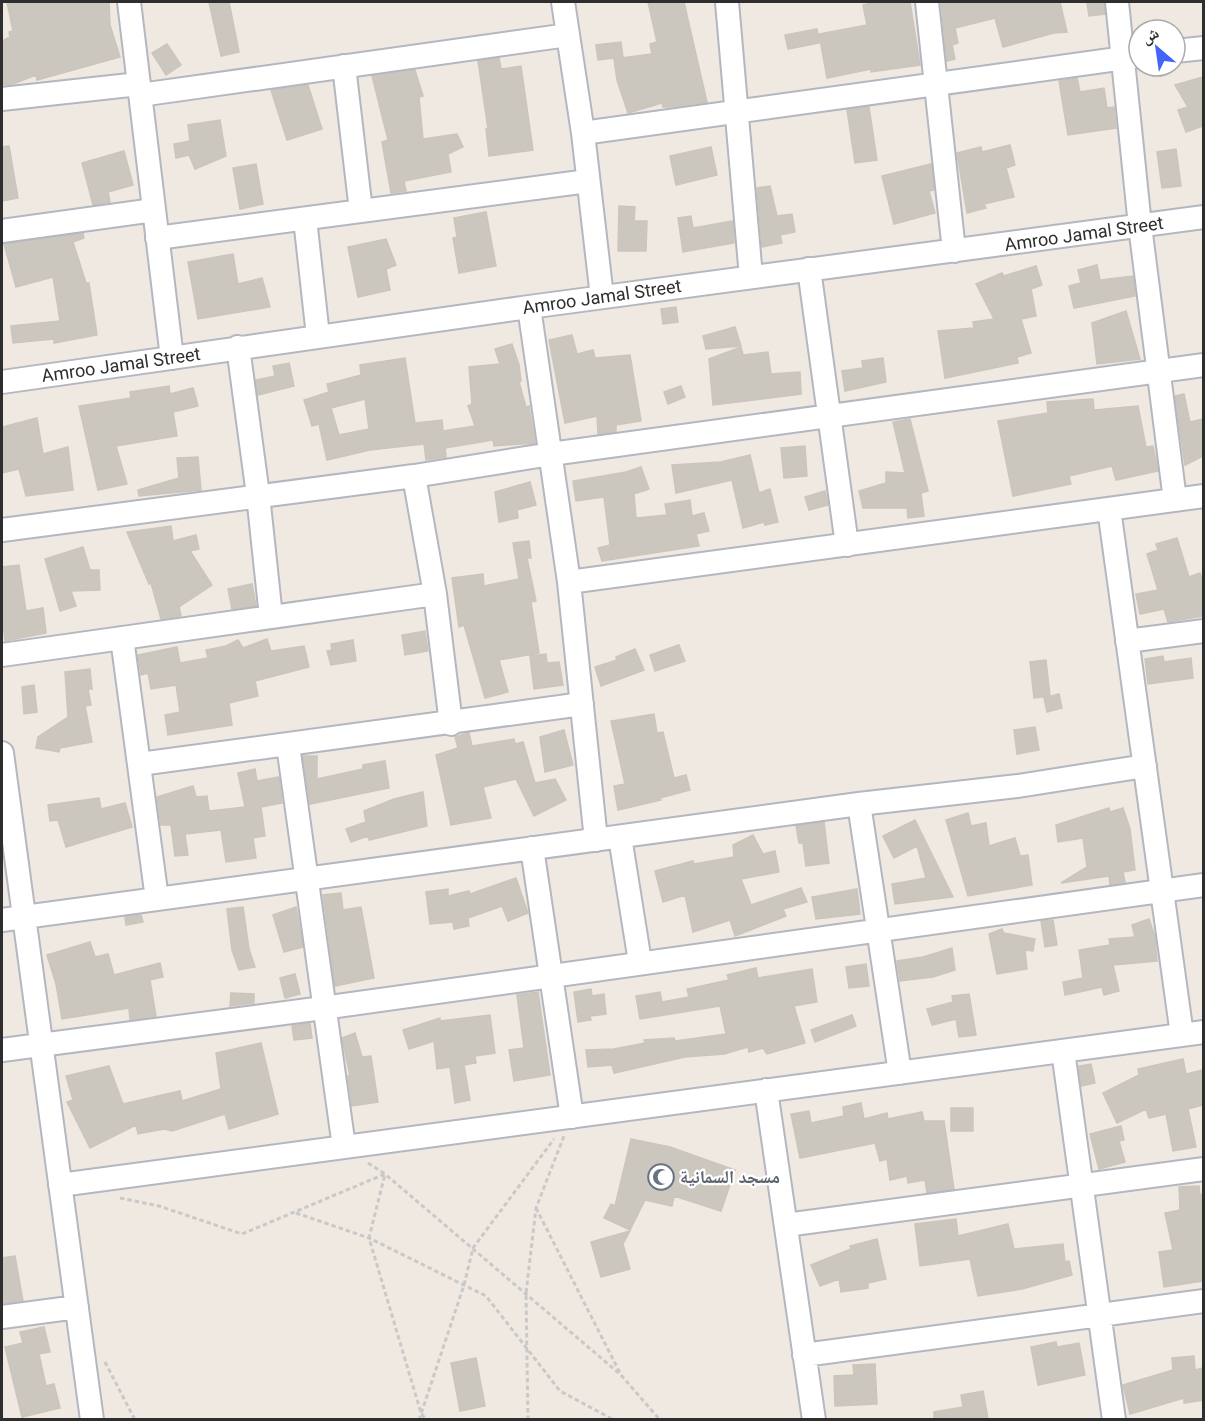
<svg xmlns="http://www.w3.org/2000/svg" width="1205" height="1421" font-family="Roboto,'Noto Naskh Arabic',sans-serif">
<rect width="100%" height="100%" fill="#efe9e1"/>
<path fill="#cbc7bf" stroke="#cbc5ba" stroke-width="1.5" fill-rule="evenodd" d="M7 2H109L110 25 120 57 37 80 36 75 13 84 2 85V41L10 37 9 32 13 31Z
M209 2H229L239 52 221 56Z
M648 2H684L707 102 669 107H663L662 103 628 113 617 80 614 59 652 54 650 44 657 42Z
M876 2H910L920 65 871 72V69L827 78 819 34 867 25 863 5Z
M941 2H1060L1067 32 1054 33 1003 47 995 18 955 28 958 43 952 45 955 59 947 61Z
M1094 2H1104L1105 14 1089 16 1087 3Z
M817 29 819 43 788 49 785 35Z
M621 42 623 57 598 60 596 45Z
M167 44 181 65 166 75 152 53Z
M499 58 501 69 521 66 533 150 489 156 486 129H488L478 61Z
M415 70 423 96 419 97 423 139 457 134 463 147 448 154 451 172 404 181 406 191 391 193 382 142 388 140 372 76Z
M1203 77V126L1186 132 1178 110 1188 107 1175 85Z
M1077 78 1080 92 1104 88 1107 108 1114 107 1116 128 1068 135 1059 81Z
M308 85 322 129 287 140 271 90Z
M869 107 877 160 855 163 847 110Z
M220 120 226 156 195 169 189 155 176 158 174 144 190 141 188 125Z
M1010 145 1015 165 1006 168 1014 197 984 204 986 208 967 213 957 153 981 147 982 152Z
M9 146 18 198 2 201V147Z
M711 147 717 175 676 185 670 156Z
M1176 149 1181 186 1162 188 1157 152Z
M124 151 133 185 108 192 110 202 93 205 82 163Z
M256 164 263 204 240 209 233 168Z
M931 164 934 190 929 191 935 213 894 224 882 176Z
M770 186 777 216 792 214 795 232 780 235 782 243 762 247 757 188Z
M619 206 635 207 634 221H647L646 251H618Z
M486 212 496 266 459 273 453 238 457 237 454 218Z
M691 216 693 228 733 221 734 243 683 252 678 218Z
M83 233 84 238 73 242 86 283H89L97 335 54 343V339L13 343 11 326 60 321 53 277 16 287 4 244Z
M386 239 396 265 386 269 390 290 358 297 348 247Z
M233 254 238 284 262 278 270 307 198 319 188 262Z
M1097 265 1100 280 1133 276 1135 296 1074 308 1069 286 1081 283 1078 270Z
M1036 266 1042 285 1031 289 1036 316 1021 319 1031 353 1017 357 1018 363 945 378 938 331 974 328 973 322 994 319 976 284 1002 273 1004 276Z
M676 307 678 322 663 324 661 309Z
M1126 311 1140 359 1097 364 1092 323Z
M735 327 741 346 706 349 703 336Z
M572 335 577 354 593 350 595 358 630 355 641 421 616 425V432L598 434 597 416 565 423 549 340Z
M512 344 519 365 521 381 519 382 526 407 529 406 535 443 494 446 493 440 445 448 446 457 426 460 424 444 370 450 327 460 319 424 312 426 304 400 329 392 327 384 361 375 360 365 405 358 415 423 442 420 443 431 475 426 468 406 472 404 469 367 500 364 495 349ZM365 399 369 429 339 435 331 408Z
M741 347 743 355 768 352 771 374 800 372 801 394 713 405 709 359Z
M883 358 886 382 845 391 842 371 863 368 862 361Z
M289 363 294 386 258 395 256 380 275 376 273 366Z
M169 386 170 394 193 388 198 406 173 412 177 436 116 446 127 484 98 490 79 406 131 398 130 392Z
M681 386 685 397 668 404 664 392Z
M1184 394 1190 422 1203 419V456L1185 465 1175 396Z
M1093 399 1094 410 1138 406 1146 447 1153 446 1158 471 1116 480 1112 466 1069 476 1071 484 1013 496 998 421 1048 413 1047 402Z
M37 418 43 454 68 447 73 490 26 496 19 469 2 473V427Z
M910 419 928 491 921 493 924 516 908 518 907 508H863L859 491 886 483V472L905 473 893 422Z
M805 446 807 476 784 478 781 448Z
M750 455 759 493 770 489 778 522 765 525 764 522 743 528 732 480 676 493 672 465 721 462Z
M198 457 201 490 139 496 138 490 179 478 177 458Z
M641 467 649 489 634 494 636 518 667 515 665 504 690 500 692 516 704 513 709 531 696 534 699 546 602 561 598 548 610 545 604 497 576 501 573 481 626 472Z
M530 482 536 505 517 510 518 518 499 522 495 492Z
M825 491 828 505 809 510 805 497Z
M171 526 173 541 196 535 199 549 190 551 212 585 179 607 181 616 161 619 151 583 149 584 127 532Z
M1177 538 1189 577 1200 573 1203 583V616L1168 622 1164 609 1140 614 1136 594 1158 590 1147 554 1158 550 1156 544Z
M529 541 531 558H527L536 601 531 602 539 653 499 660 508 692 485 698 464 625 459 627 452 578 483 574 484 586 519 579 513 543Z
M83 547 90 570H99L100 590 71 591 76 606 60 611 45 559Z
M19 565 26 611 43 608 46 633 5 641 2 613V567Z
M252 584 256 606 232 609 228 589Z
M425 631 428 651 405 655 402 635Z
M267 639 271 651 304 646 309 667 255 681 258 696 229 703 232 725 168 735 165 715 180 712 176 685 151 689 148 673 141 675 138 655 177 647 180 663 208 658 206 650 226 646 238 640 243 648Z
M353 640 356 661 331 665 327 651 332 650 331 644Z
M679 645 685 661 655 671 650 655Z
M635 649 644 670 601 686 595 667 617 660 616 657Z
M546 654 547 663 559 662 563 685 534 689 530 656Z
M1163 656 1164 662 1191 658 1193 678 1148 684 1145 659Z
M1046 660 1050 696 1034 698 1030 662Z
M90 669 92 689H88L91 705 85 706 92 742 60 748 59 752 36 748 38 737 68 717 65 672Z
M34 685 37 712 24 714 22 687Z
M1059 694 1062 708 1047 712 1044 698Z
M654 714 657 733 663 732 674 778 686 775 690 790 660 798 661 800 618 810 614 786 625 784 611 721Z
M1035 727 1039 750 1017 754 1014 730Z
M564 730 573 765 545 772 540 737Z
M469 733 472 746 514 739 515 744 523 742 535 783 555 779 566 800 534 816 516 779 483 787 491 818 451 825 436 755 458 748 455 737Z
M303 756H317V779L363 769V765L385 761 389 788 310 804Z
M255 769 257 781 279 777 282 803 261 807 265 836 253 838 256 858 226 862 221 830 185 834 188 855 175 856 171 825H161L157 797 193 786 196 797 207 796 209 811 245 807 238 773Z
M423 792 427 826 369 840 368 836 351 842 346 829 366 822 364 811 394 799Z
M99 798 101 809 125 803 132 827 66 847 58 820 50 821 48 805Z
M1109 808 1110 812 1123 808 1130 829 1135 870 1123 872 1125 882 1110 885 1109 876 1061 883 1087 867 1083 838 1058 842 1056 825Z
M968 813 971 826 986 823 989 846 1015 838 1020 856 1028 855 1032 885 968 896 946 820Z
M915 820 953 897 895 904 892 884 926 878 917 846 894 858 883 836Z
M824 822 829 863 806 866 803 843H799L796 826Z
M753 835 763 854 775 851 779 872 741 879 751 905 801 888 807 902 783 909 786 916 735 936 730 920 693 932 685 895 663 902 655 871 693 861 694 864 734 857 733 845Z
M516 878 528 913 508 921 502 906 468 918 469 926 454 929 453 922 430 924 426 892 448 889V896L469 891 470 894Z
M857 889 860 914 816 919 812 897Z
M341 893 343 910 361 907 374 978 335 986 323 895Z
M243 907 249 949 255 967 239 970 232 950 227 909Z
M296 907 303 947 284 952 273 915Z
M141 915 143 922 126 925 125 917Z
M1149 919 1155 937 1157 961 1113 965 1119 991 1104 995 1102 987 1065 995 1063 982 1083 978 1079 950 1110 945 1109 939 1135 937 1132 925Z
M1053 920 1057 945 1045 947 1041 921Z
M1002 929 1004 933 1035 939 1033 951 1025 950 1027 969 997 974 989 934Z
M90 942 95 957 108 954 114 975 160 963 163 977 150 980 156 1016 130 1020 129 1008 62 1019 56 984 47 955Z
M952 948 955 970 933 977 900 981 897 961 923 957Z
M866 964 869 986 849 988 846 967Z
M756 968 758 978 812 969 817 1002 794 1006 805 1043 767 1054 763 1048 749 1052 748 1047 724 1054 685 1057 614 1073 612 1065 588 1067 586 1050 614 1049 645 1043 644 1040 674 1038 675 1041 726 1034 720 1006 640 1019 636 996 660 992 662 1002 689 997 687 989 729 980 727 975Z
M295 974 300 994 285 998 280 978Z
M591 989 592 996 604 994 606 1014 590 1016 591 1020 578 1022 574 992Z
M538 992 550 1075 514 1081 509 1050 524 1048 517 995Z
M231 993 254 994V1003L230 1006Z
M969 994 976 1035 959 1037 956 1019 932 1025 927 1009 953 1002 952 996Z
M490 1015 495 1053 475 1056 476 1063 464 1065 470 1100 455 1103 450 1067 437 1069 434 1041 409 1049 403 1030 440 1018V1021Z
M852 1015 856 1026 815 1042 811 1030Z
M310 1023 312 1038 294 1040 292 1026Z
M355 1033 362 1057 371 1056 378 1102 352 1106 348 1076H350L342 1038Z
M261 1043 278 1114 229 1129 225 1114 172 1131 164 1129 138 1134 136 1125 90 1148 67 1102 73 1100 66 1076 109 1066 123 1104 180 1091 182 1101 221 1089 216 1053Z
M1183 1059 1186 1074 1203 1070V1105L1188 1109 1196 1147 1173 1151 1166 1114 1149 1118 1146 1109 1117 1123 1103 1093 1139 1075 1138 1069Z
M1091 1064 1095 1083 1081 1086 1079 1066Z
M861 1103 864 1119 887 1113 888 1119 922 1112 924 1121H944L954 1189 927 1193 925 1180 908 1183 907 1176 890 1180 887 1159 880 1161 875 1143 800 1158 791 1114 809 1111 811 1123 844 1116 843 1107Z
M951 1108H973V1131H951Z
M1121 1126 1124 1140 1119 1141 1125 1162 1099 1169 1090 1134Z
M631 1139 670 1147 735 1170 721 1211 674 1196 672 1206 645 1200 630 1230 604 1218 611 1204 615 1206Z
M1199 1186 1200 1195 1203 1194V1281L1164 1287 1159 1252 1173 1250 1165 1213 1180 1210 1179 1187Z
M956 1219 958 1236 1008 1224 1014 1249 1063 1244 1065 1262 1069 1261 1072 1275 1022 1289 978 1296 970 1259 920 1266 915 1224Z
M630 1231 623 1244 630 1269 601 1277 591 1242Z
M877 1239 886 1279 868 1283V1288L841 1292 839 1279 820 1286 811 1265 851 1249 850 1246Z
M15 1256 23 1301 2 1303V1258Z
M44 1327 50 1352 39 1354 46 1386 54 1384 60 1408 22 1417 5 1347 23 1343 20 1332Z
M1056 1342 1057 1347 1079 1343 1085 1375 1038 1385 1031 1347Z
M1194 1356 1195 1370 1203 1368V1400L1184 1403V1398L1130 1414 1123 1385 1173 1370 1172 1358Z
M476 1358 485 1406 460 1411 451 1363Z
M875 1364 877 1404 835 1406 834 1376 854 1375 853 1365Z
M983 1391 988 1419H934V1412L963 1407 961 1395Z"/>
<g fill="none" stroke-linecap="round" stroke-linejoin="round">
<g stroke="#b4b7c1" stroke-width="26">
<path id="minor" d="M129 2 172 358
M563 2 583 133 602 297
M727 2 751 277
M927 2 954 251
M1117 2 1140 226 1175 500
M1175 51 1204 48
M344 66 361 211
M140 95 568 35
M2 99 139 84
M583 133 1139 56
M305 219 318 336
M2 231 154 210
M157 238 588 181
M809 269 847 545
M529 307 569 582 596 840
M238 347 258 495 271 617
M2 382 529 307 1204 217
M414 476 435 594 451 724
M1109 509 1182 1035
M2 530 414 476 551 454 1204 365
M569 582 1204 496
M122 638 157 899
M1127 641 1204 631
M2 655 435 594
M288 745 344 1147
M2 753 92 1420
M140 764 582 704
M859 804 900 1073
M620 837 640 962
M532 848 572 1117
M2 920 859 804 1018 786 1145 766
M2 1050 323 1008 1204 885
M1063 1051 1114 1420
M766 1090 814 1420
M60 1185 1204 1032
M786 1225 1204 1169
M2 1317 77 1307
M804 1355 1204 1301"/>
</g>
<path stroke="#c9c9c9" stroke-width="3" stroke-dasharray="4.5 3" stroke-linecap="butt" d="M368 1163 385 1174 369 1238 421 1413 426 1420
M120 1198 159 1206 242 1234 385 1174 621 1375 660 1420
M536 1208 620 1373
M296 1213 369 1238 486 1296 560 1391 614 1420
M105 1362 135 1420
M419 1420 464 1285 473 1248 554 1139
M528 1420 526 1293 536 1208 564 1136"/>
<use href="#minor" stroke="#fff" stroke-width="22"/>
</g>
<defs>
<g id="mosque-ring" transform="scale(1.35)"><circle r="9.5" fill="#fff" stroke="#6b7280" stroke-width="1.5"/><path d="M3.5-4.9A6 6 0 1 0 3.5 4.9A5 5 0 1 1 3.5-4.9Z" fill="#6b7280"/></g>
</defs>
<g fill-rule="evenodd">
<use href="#mosque-ring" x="661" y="1177"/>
</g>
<g text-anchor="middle" stroke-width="4.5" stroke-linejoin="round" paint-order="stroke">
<g font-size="18" fill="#2e2e2e" stroke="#fff">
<text transform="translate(1084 234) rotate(-8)" y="6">Amroo Jamal Street</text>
<text transform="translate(602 297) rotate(-8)" y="6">Amroo Jamal Street</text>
<text transform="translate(121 365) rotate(-8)" y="6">Amroo Jamal Street</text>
</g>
<g font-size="18" font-weight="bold" fill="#5b616d" stroke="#fff" text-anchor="start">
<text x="680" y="1183">مسجد السمانية</text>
</g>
</g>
<rect width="1205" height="1421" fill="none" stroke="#2e2e2e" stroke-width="6"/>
<g transform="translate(1157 48) rotate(331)"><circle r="28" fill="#ffffff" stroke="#ababab" stroke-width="1.5"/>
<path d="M0-4.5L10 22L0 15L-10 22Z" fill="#4264fb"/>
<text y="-9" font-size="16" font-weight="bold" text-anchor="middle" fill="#2e2e2e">ش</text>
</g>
</svg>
